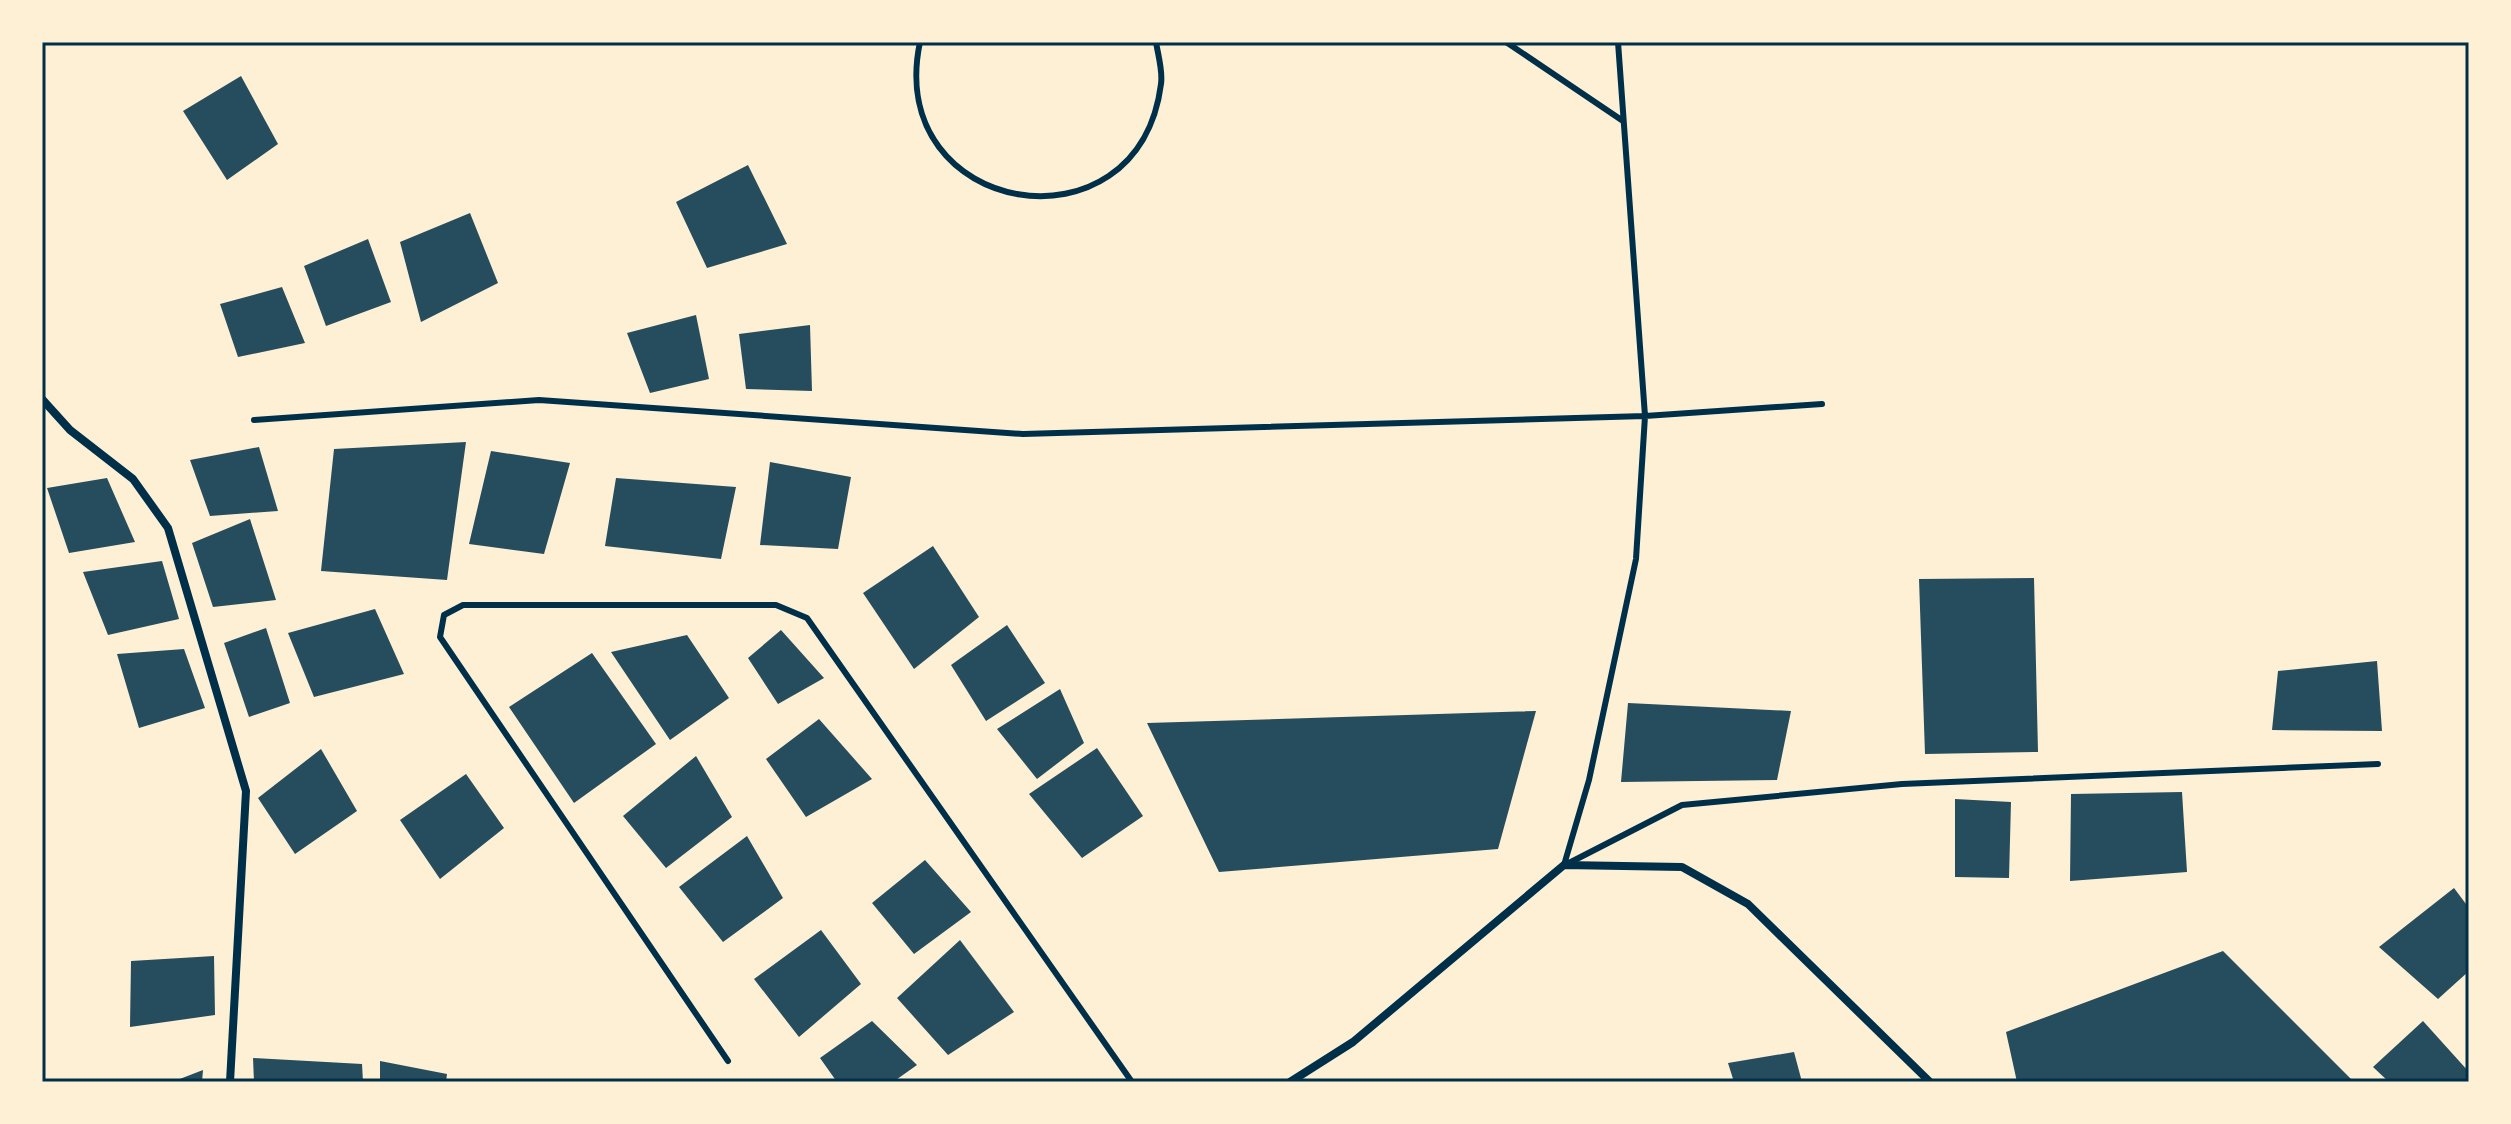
<svg xmlns="http://www.w3.org/2000/svg" width="2511" height="1124" font-family="'IBM Plex Serif',serif">
<rect width="100%" height="100%" fill="#fdf0d5"/>
<path fill="#264d5e" d="M241 76 278 144 227 180 183 111Z
M748 165 787 244 707 268 676 202Z
M470 213 498 283 421 322 400 242Z
M368 239 391 302 326 326 304 266Z
M282 287 305 343 238 357 220 304Z
M696 315 709 379 650 393 627 333Z
M810 325 812 391 746 389 739 334Z
M466 442 447 580 321 571 334 449Z
M259 447 278 511 210 516 190 460Z
M491 451 570 463 544 554 469 544Z
M770 462 851 477 838 549 760 545Z
M107 478 135 542 69 553 47 488Z
M616 478 736 487 721 559 605 546Z
M250 519 276 600 213 607 192 543Z
M933 546 979 617 914 669 863 593Z
M162 561 179 619 108 635 83 572Z
M2034 578 2038 752 1925 754 1919 579Z
M375 609 404 674 314 697 288 633Z
M1007 625 1045 683 986 721 951 665Z
M266 628 290 703 249 717 224 643Z
M781 630 824 678 778 704 748 658Z
M687 635 729 698 670 740 611 652Z
M184 649 205 708 139 728 117 654Z
M592 653 656 744 574 803 509 707Z
M2377 661 2382 731 2272 730 2278 671Z
M1060 689 1084 743 1037 779 997 729Z
M1628 703 1791 711 1777 780 1621 782Z
M1536 711 1498 849 1219 872 1147 723Z
M819 719 872 779 806 817 766 759Z
M1097 748 1143 816 1082 858 1029 794Z
M321 749 357 811 295 854 258 798Z
M696 756 732 817 666 868 623 816Z
M466 774 504 828 440 879 400 820Z
M2182 792 2187 872 2070 881 2071 794Z
M1955 799 2011 802 2009 878 1955 877Z
M747 836 783 898 723 942 679 887Z
M925 860 971 912 914 954 872 903Z
M2454 888 2469 908V971L2438 999 2379 947Z
M821 930 861 984 799 1037 754 979Z
M960 940 1014 1012 948 1055 897 998Z
M2223 951 2354 1082H2017L2006 1032Z
M214 956 215 1015 130 1027 131 961Z
M872 1021 917 1065 893 1082H837L820 1058Z
M2423 1021 2469 1072V1082H2389L2373 1067Z
M1794 1052 1802 1082H1734L1728 1063Z
M253 1058 362 1064 363 1082H254Z
M380 1061 447 1074 446 1082H380Z
M203 1070 202 1082H172Z"/>
<g fill="none" stroke-linecap="round" stroke-linejoin="round">
<path stroke="#003049" stroke-width="6" d="M920 42C883 217 1139 259 1161 84 1163 71 1158 55 1156 42
M1506 42 1623 121
M254 420 539 400 1023 434 1645 416 1822 404
M1567 864 1682 805 1902 784 2378 764
M1564 865 1589 780 1636 559 1645 416 1618 42
M728 1061 440 637 444 615 463 605H776L807 618 1132 1082"/>
<path stroke="#003049" stroke-width="8" d="M42 399 70 430 133 479 168 528 246 791 230 1082
M1290 1082 1353 1042 1564 865 1682 867 1748 904 1930 1082"/>
</g>
<rect width="2511" height="1124" fill="none" stroke="#fdf0d5" stroke-width="88"/>
<rect x="44" y="44" width="2423" height="1036" fill="none" stroke="#003049" stroke-width="3"/>
</svg>
